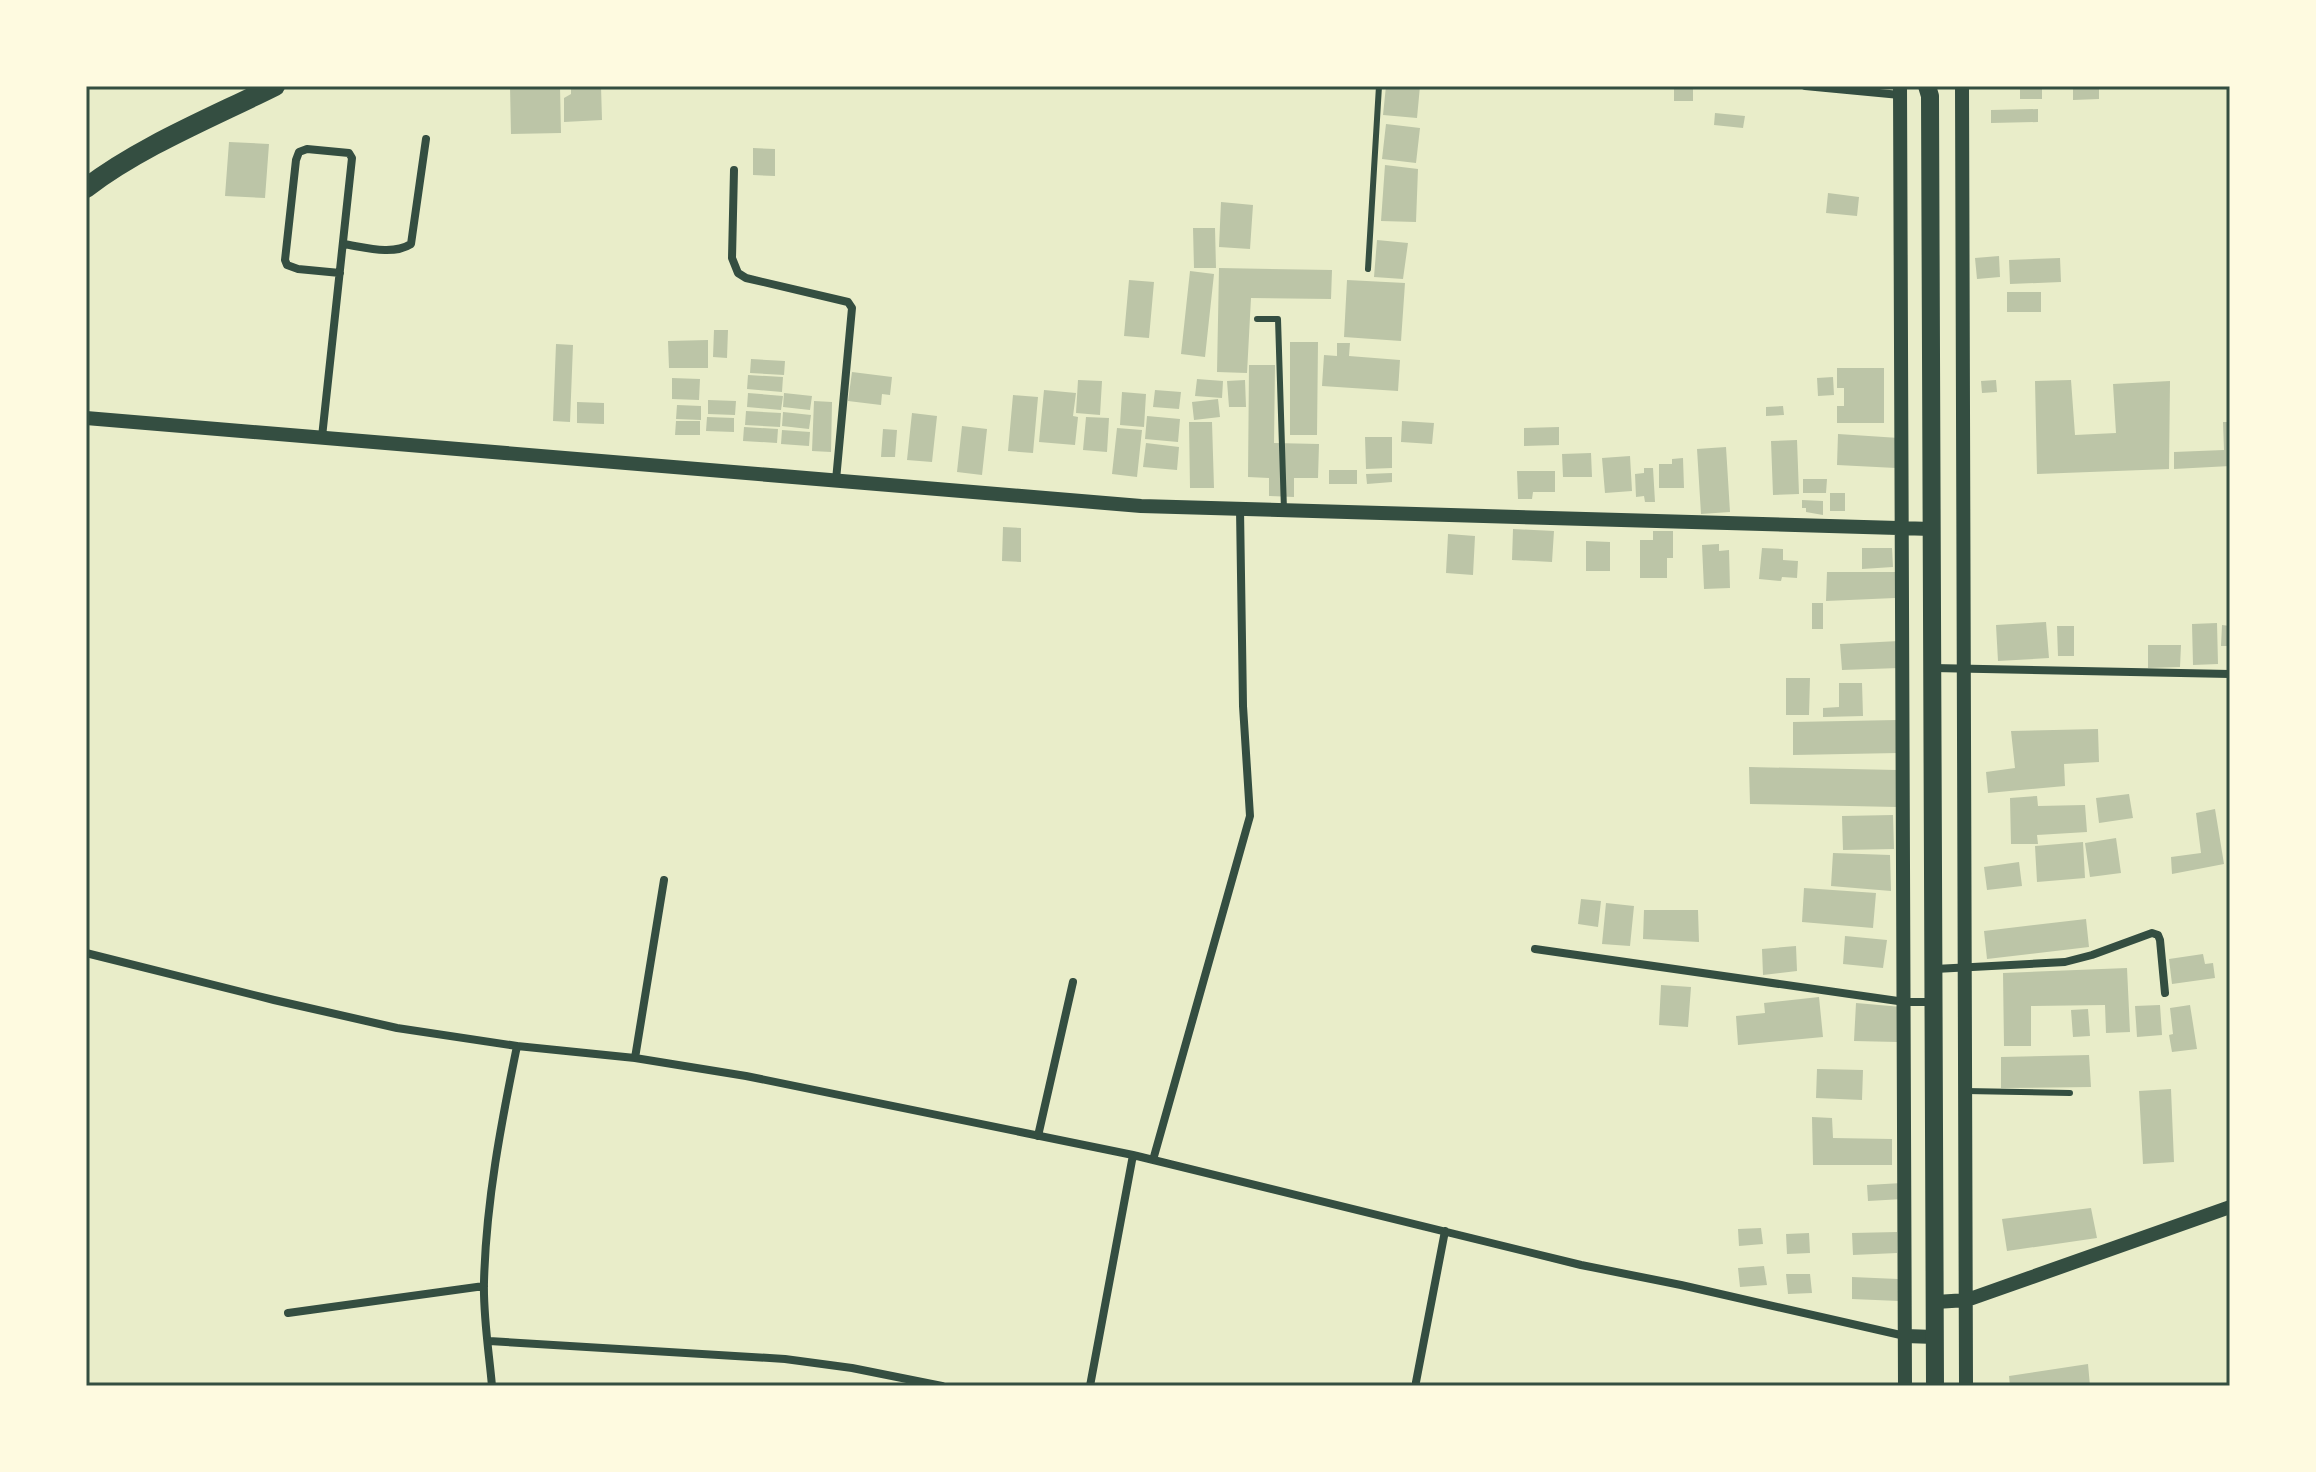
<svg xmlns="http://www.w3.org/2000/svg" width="2316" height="1472" font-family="'Source Sans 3',sans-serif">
<rect width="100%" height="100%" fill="#e9edc9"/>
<path fill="#bcc5a7" d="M510 86H560L561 133 511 134Z
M571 86H601L602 120 564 122V98L571 94Z
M1386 86H1420L1417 118 1383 115Z
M1674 86H1693V101H1674Z
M2020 86H2042V99H2020Z
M2073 86H2099V99L2073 100Z
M2038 109V122L1991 123V110Z
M1715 113 1745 116 1743 128 1714 125Z
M1386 124 1420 128 1416 163 1382 159Z
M229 142 269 144 265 198 225 196Z
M753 148 775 149V176L753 175Z
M1385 165 1418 169 1416 222 1381 221Z
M1828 193 1859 197 1857 216 1826 213Z
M1221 202 1253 205 1250 249 1219 247Z
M1193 228H1215L1216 268H1194Z
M1377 240 1408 243 1403 279 1374 277Z
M1999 256 2000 277 1977 279 1975 258Z
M2060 258 2061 282 2010 284 2009 260Z
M1219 268 1332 270 1331 299 1251 298 1247 373 1217 372Z
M1190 271 1214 274 1205 357 1181 354Z
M1129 280 1154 282 1149 338 1124 336Z
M1347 280 1405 283 1401 341 1344 337Z
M2007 292H2041V312H2007Z
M714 330H728L727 358 713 357Z
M708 340V368H669L668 341Z
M1290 342H1318L1317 435H1290Z
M1337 343H1350L1349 356 1400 360 1398 391 1322 386 1324 355 1337 356Z
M556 344 573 345 570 422 553 421Z
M751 359 785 361 784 375 750 373Z
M1249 365H1275L1274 443 1319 444 1318 478H1294V497L1269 496V478L1248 477Z
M1837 368H1884V423H1837V406H1844V388H1837Z
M852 372 892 377 890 395 882 394 881 405 848 401Z
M748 375 783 377 782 392 747 389Z
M1833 377 1834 395 1818 396 1817 378Z
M672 378 700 379 699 400 672 399Z
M1197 379 1223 381 1222 398 1195 396Z
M1078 380 1102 381 1100 415 1076 413Z
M1245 380 1246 407H1229L1227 381Z
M1996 380 1997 392 1982 393 1981 381Z
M2071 380 2075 435 2116 433 2113 384 2170 381 2169 469 2037 474 2035 381Z
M1044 390 1076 393 1073 416 1078 417 1075 445 1039 442Z
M1155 390 1181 392 1179 409 1153 407Z
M1122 392 1146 394 1144 427 1120 425Z
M748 393 783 396 781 410 747 407Z
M784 393 812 396 810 410 783 407Z
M1013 395 1038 397 1033 453 1008 451Z
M1218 399 1220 417 1194 420 1192 402Z
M708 400 736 401 735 415 708 414Z
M814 401 832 402 831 452 812 451Z
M577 402 604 403V424L577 423Z
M677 405 701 406V420L676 419Z
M1783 406 1784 415 1766 416V407Z
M746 411 781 413 780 427 745 425Z
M783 412 811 415 809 429 782 426Z
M912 413 937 416 932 462 907 460Z
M1147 416 1180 419 1178 442 1145 439Z
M707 417 734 418V432L706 431Z
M1086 417 1109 418 1107 452 1083 450Z
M676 421H700V435H675Z
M1402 421 1434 423 1432 444 1401 442Z
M1189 422H1212L1214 488H1190Z
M2223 422H2230V466L2174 469V452L2224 450Z
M962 426 987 429 982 475 957 472Z
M744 427 778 429 777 443 743 441Z
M1559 427V445L1524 446V428Z
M1117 428 1142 430 1137 477 1112 474Z
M883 429 897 430 895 457H881Z
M782 430 810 432 809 446 781 444Z
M1838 434 1899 438 1896 468 1837 465Z
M1365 437H1392V468L1366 469Z
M1797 440 1799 494 1773 495 1771 441Z
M1146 443 1179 447 1177 470 1143 467Z
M1726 447 1730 512 1701 514 1697 449Z
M1591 453 1592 477H1563L1562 454Z
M1630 456 1632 491 1605 493 1602 458Z
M1683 458 1684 488H1659V464H1672V459Z
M1644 468H1653L1655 502H1645L1644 496 1636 497 1635 474 1644 473Z
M1329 470H1357V484H1329Z
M1517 471H1555V492H1533L1532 499H1518Z
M1392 473V482L1367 484 1366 474Z
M1803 479H1827L1826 493H1803Z
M1830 493H1845V511H1830Z
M1802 500 1823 501V515L1806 512V508H1802Z
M1003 527 1021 528V562L1002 561Z
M1513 529 1554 531 1552 562 1512 560Z
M1653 531H1673V558H1667V578H1640V540H1653Z
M1448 534 1475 536 1473 575 1446 573Z
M1586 541 1610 542V571H1586Z
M1719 544V551L1729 550 1730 588 1704 589 1702 545Z
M1762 548 1783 549V560L1798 561 1797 578 1782 577 1781 581 1759 579Z
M1862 548H1892L1893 567 1862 569Z
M1827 572H1895V598L1826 601Z
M1812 603H1823V629H1812Z
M2046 622 2049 658 1998 661 1996 625Z
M2217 623 2218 664 2193 665 2192 624Z
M2222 625 2230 626V646H2221Z
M2057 626H2074V656H2058Z
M1899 641V668L1842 670 1840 644Z
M2148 645H2181L2180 667 2148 668Z
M1786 678H1810L1809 715H1786Z
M1839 683H1862L1863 716 1823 717V708L1839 707Z
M1897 720 1898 753 1793 755V722Z
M2098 729 2099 762 2064 764 2065 786 1988 793 1986 772 2015 768 2011 731Z
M1749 767 1897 770V807L1750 804Z
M2129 794 2133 818 2099 823 2096 798Z
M2037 796 2038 806 2085 805 2087 832 2037 835 2038 844H2011L2010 798Z
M2215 809 2224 864 2172 874 2171 857 2201 853 2196 813Z
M1893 815 1894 849 1843 850 1842 816Z
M2116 838 2121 873 2090 877 2085 843Z
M2083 842 2085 878 2037 882 2035 846Z
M1833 853 1890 855 1891 891 1831 886Z
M2019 862 2022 886 1987 890 1984 867Z
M1804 888 1876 893 1873 928 1802 922Z
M1581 899 1601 901 1598 927 1578 924Z
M1606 903 1634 906 1630 946 1602 944Z
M1644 910H1698L1699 942 1643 939Z
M2086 919 2089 947 1987 959 1984 931Z
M1845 936 1887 940 1883 968 1843 964Z
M1796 946 1797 971 1763 975 1762 949Z
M2203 954 2205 964 2213 963 2215 978 2172 984 2169 959Z
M2127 968 2130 1032 2106 1033 2105 1005 2031 1006V1046H2004L2003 973Z
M1661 985 1691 987 1688 1027 1659 1025Z
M1819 997 1823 1037 1738 1045 1736 1016 1765 1013 1764 1003Z
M1856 1003 1902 1007 1898 1042 1854 1041Z
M2160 1005 2162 1035 2137 1037 2135 1006Z
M2190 1005 2197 1049 2172 1052 2169 1035 2173 1034 2170 1008Z
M2088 1009 2090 1036 2073 1037 2071 1010Z
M2089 1055 2091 1087 2001 1088V1057Z
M1817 1069 1863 1070 1862 1100 1816 1098Z
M2171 1089 2174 1162 2143 1164 2139 1091Z
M1812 1117 1832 1118 1833 1138 1892 1139V1165H1813Z
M1902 1183 1903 1199 1868 1201 1867 1185Z
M2091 1208 2097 1238 2007 1251 2002 1219Z
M1761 1228 1763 1244 1739 1246 1738 1229Z
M1897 1232V1253L1853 1255 1852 1233Z
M1809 1233 1810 1253 1787 1254 1786 1234Z
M1764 1266 1767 1285 1740 1287 1738 1268Z
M1786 1274H1810L1812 1293 1788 1294Z
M1852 1277 1898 1279 1899 1301 1852 1299Z
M2088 1364 2090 1386H2010L2009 1376Z
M1876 1383H1897L1898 1386H1876Z"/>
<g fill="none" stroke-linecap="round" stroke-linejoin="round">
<path stroke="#344e41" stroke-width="6" d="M1368 269 1379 86
M1257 319H1278L1284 510
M1966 1091 2070 1093"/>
<path stroke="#344e41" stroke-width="8" d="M1805 86 1900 95
M734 170 732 258 738 273 746 278 848 302 852 308 836 480
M343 244C364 247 392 256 411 244L426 139
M322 437 352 158 349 153 307 149 299 152 296 160 285 260 287 265 298 269 340 273
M1933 668 2230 674
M1535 949 1905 1002H1934
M86 953 274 1000 397 1028 517 1046 635 1058 746 1076 1133 1155 1581 1265 1681 1285 1905 1336
M1935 969 2065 962 2092 955 2152 933 2158 935 2160 940 2165 993
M635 1058 664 880
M1038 1136 1073 982
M1153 1160 1250 816 1243 706 1240 509
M288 1313 484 1286
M489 1341 785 1359 852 1368 942 1386
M1416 1382 1445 1231
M492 1386C489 1352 483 1316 484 1282 486 1202 501 1124 517 1046
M1090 1386 1133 1155"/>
<path stroke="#344e41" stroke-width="14" d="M1900 86 1905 1386
M1962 86 1966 1386
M86 418 1141 506 1932 529
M1936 1302 1967 1300 2230 1207
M1905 1336 1935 1337"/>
<path stroke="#344e41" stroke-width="18" d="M1927 86 1930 96 1935 1386"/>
<path stroke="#344e41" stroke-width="20" d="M86 188C141 146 213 117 275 86"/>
</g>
<rect width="2316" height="1472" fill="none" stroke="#fefae0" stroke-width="176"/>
<rect x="88" y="88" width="2140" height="1296" fill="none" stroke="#344e41" stroke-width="3"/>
</svg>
